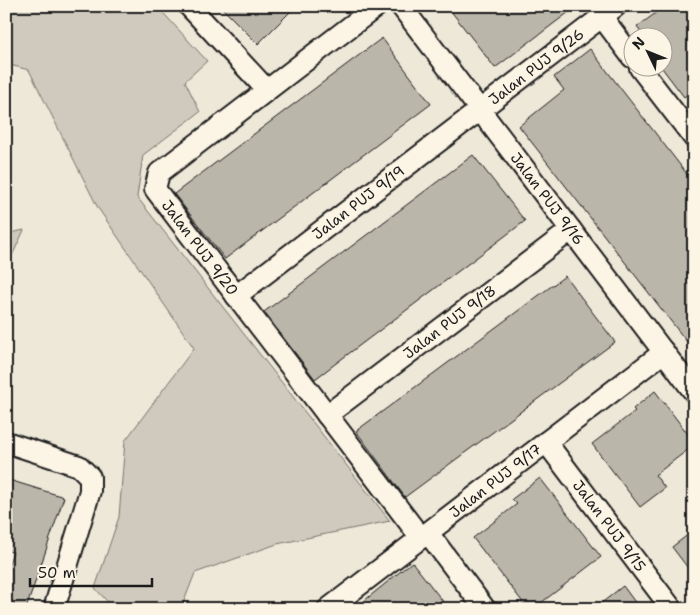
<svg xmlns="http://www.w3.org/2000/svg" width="700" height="615" font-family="'Shantell Sans',sans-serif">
<rect width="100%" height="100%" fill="#eee8d9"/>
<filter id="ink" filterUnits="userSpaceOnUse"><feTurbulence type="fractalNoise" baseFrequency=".02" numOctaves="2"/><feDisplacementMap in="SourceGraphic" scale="10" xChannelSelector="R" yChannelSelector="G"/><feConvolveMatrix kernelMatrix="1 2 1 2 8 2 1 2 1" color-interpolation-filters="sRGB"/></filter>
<g filter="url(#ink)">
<path fill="#cfcabd" stroke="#76736c" d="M6 6H157L207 61 185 81 200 112 143 155 137 197 390 521 277 544 195 573 181 609H114L95 588 119 517 125 441 194 348 98 208 29 70 6 64Z
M24 230 6 269V234Z"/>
<path fill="#bab6aa" stroke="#1c1c1c" d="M220 6H296L258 44Z
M447 6H577L495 68Z
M665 6H694V90L684 97 662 68V38H645L637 27Z
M382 38 431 104 225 259 174 194Z
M590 49 694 183V351L519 126 564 90 554 77Z
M473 155 525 221 315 379 264 312Z
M565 276 615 342 405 497 356 431Z
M655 391 694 442V445L655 475 665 488 640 507 592 444 635 411 633 409Z
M540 478 601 557 533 609H528L473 538 517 504 512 499Z
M6 479 64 497 26 609H6V571L13 552 6 551Z
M694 530V576L672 547Z
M412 562 449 609H354Z
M623 586 640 609H594Z"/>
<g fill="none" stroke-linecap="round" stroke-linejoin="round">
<g stroke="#1c1c1c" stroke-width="24">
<g id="minor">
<path d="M189 6 267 90"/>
<path id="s1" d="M377 6 159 173 155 189 421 538"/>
<path id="s2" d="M401 6 694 392"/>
<path d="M602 17 632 57"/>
<path d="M640 68 694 138"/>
<path id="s3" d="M236 296 616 6"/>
<path id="s4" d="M327 415 571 230"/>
<path d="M6 442 79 466 90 477V491L54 609"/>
<path id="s5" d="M546 442 672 609"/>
<path d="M428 533 485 609"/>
<path id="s6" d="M328 609 664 352"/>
</g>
</g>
<use href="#minor" stroke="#fcf5e5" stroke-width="20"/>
</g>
</g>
<g text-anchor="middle" stroke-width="5" stroke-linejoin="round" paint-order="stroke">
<g font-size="15" fill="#1c1c1c" stroke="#fcf5e5">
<text dy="5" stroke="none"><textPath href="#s3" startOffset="378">Jalan PUJ 9/26</textPath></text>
<text dy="5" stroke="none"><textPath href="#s2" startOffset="242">Jalan PUJ 9/16</textPath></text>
<text dy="5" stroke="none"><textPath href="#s3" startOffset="154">Jalan PUJ 9/19</textPath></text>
<text dy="5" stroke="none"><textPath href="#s1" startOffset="365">Jalan PUJ 9/20</textPath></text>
<text dy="5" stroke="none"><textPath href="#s4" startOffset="154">Jalan PUJ 9/18</textPath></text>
<text dy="5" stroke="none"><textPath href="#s6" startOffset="211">Jalan PUJ 9/17</textPath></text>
<text dy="5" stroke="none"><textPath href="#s5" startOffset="105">Jalan PUJ 9/15</textPath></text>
</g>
</g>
<rect width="700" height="615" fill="none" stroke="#fcf5e5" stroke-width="25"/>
<rect x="12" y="12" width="675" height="590" fill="none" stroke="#1c1c1c" stroke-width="2" filter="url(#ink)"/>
<g transform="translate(648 52) rotate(313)"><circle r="24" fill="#fcf5e5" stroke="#a29e95"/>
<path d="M0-4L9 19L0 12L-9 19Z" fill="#1c1c1c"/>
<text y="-8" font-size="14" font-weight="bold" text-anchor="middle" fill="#1c1c1c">N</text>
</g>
<path d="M30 578v8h122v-8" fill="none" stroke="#1c1c1c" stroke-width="2.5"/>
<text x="38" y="578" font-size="15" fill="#1c1c1c" stroke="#fcf5e5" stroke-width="4" paint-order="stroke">50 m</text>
</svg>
